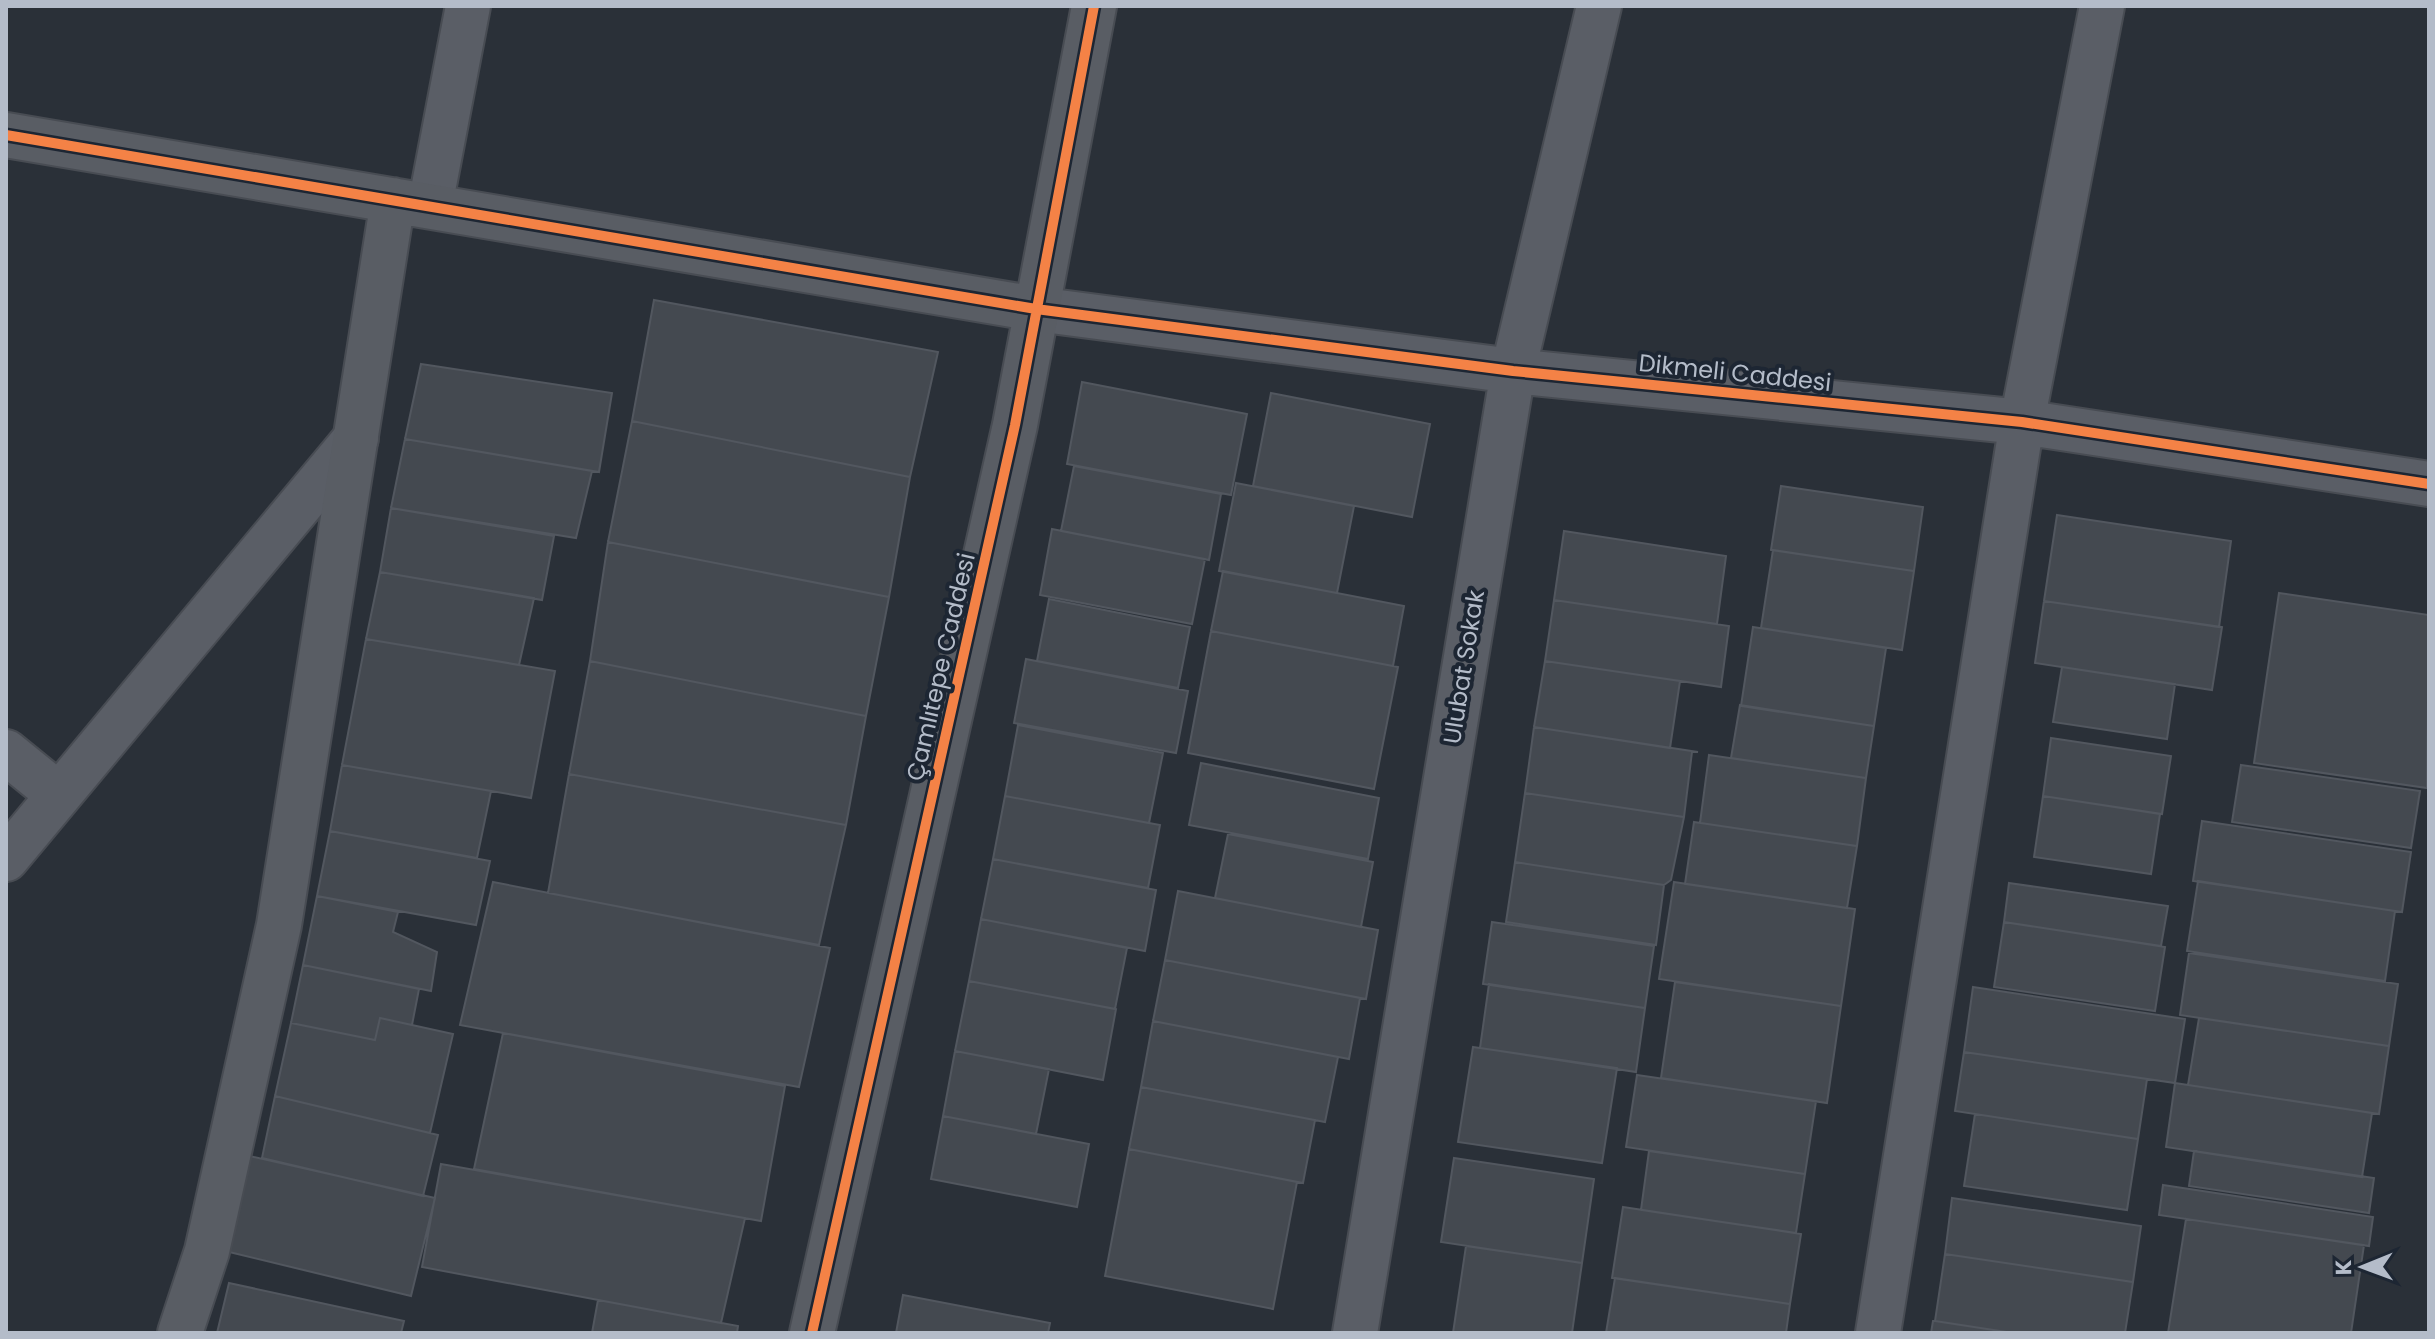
<svg xmlns="http://www.w3.org/2000/svg" width="2435" height="1339" font-family="Poppins,sans-serif">
<rect width="100%" height="100%" fill="#2a3038"/>
<path fill="#444950" stroke="#52575f" stroke-width="2" d="M654 300 938 352 910 477 632 421Z
M421 364 612 393 599 472 405 439Z
M1082 382 1247 414 1231 495 1067 464Z
M1271 393 1430 424 1412 517 1253 486Z
M632 421 910 477 889 597 608 542Z
M405 439 592 471 576 538 391 508Z
M1074 466 1221 494 1209 560 1061 531Z
M1236 483 1354 506 1337 593 1219 571Z
M1781 486 1923 507 1914 571 1771 550Z
M391 508 554 536 542 600 380 572Z
M2057 515 2231 541 2219 627 2044 601Z
M1052 529 1205 559 1192 624 1040 595Z
M1564 531 1726 556 1717 624 1554 600Z
M608 542 889 597 866 716 590 661Z
M1773 550 1914 571 1902 650 1761 628Z
M1223 571 1404 606 1393 666 1211 631Z
M380 572 534 598 519 665 366 639Z
M2279 593 2429 615 2427 788 2254 763Z
M1049 599 1190 627 1178 688 1037 661Z
M1554 600 1729 626 1721 687 1545 661Z
M2044 601 2222 627 2212 690 2035 663Z
M1753 627 1886 648 1874 726 1741 706Z
M1211 631 1398 667 1374 789 1188 753Z
M366 639 555 671 531 798 342 765Z
M1026 659 1188 691 1176 753 1014 723Z
M590 661 866 716 846 825 569 774Z
M1545 661 1680 681 1670 748 1534 727Z
M2062 667 2175 684 2167 739 2053 722Z
M1740 705 1874 726 1866 778 1731 758Z
M1018 725 1163 753 1149 823 1005 796Z
M1534 727 1698 752H1692L1684 817 1525 793Z
M2051 738 2171 756 2162 814 2043 796Z
M1709 755 1866 778 1857 846 1700 823Z
M1201 763 1379 798 1368 859 1189 825Z
M342 765 491 791 477 858 330 831Z
M2241 765 2420 791 2411 848 2232 822Z
M569 774 846 825 819 945 548 893Z
M1525 793 1684 817 1671 880 1664 885 1515 862Z
M1005 796 1160 825 1148 888 993 859Z
M2043 796 2160 814 2151 874 2034 857Z
M2202 821 2411 852 2402 912 2193 881Z
M1694 822 1857 846 1847 908 1685 884Z
M330 831 490 861 476 925 317 896Z
M1228 834 1373 862 1361 927 1215 898Z
M993 859 1156 890 1145 951 981 919Z
M1515 862 1664 885 1656 945 1506 922Z
M2198 881 2395 911 2385 981 2187 951Z
M493 882 830 948 799 1087 460 1025Z
M1674 882 1855 909 1841 1006 1659 979Z
M2009 883 2168 906 2161 946 2004 922Z
M1178 891 1378 930 1366 999 1165 960Z
M317 896 398 912 393 932 437 952 431 991 303 965Z
M981 919 1127 948 1115 1009 969 981Z
M1492 922 1654 946 1645 1008 1483 984Z
M2004 922 2165 947 2155 1011 1994 987Z
M2189 953 2398 984 2389 1046 2180 1015Z
M1165 960 1360 998 1349 1059 1153 1021Z
M303 965 419 989 412 1025 380 1018 375 1040 291 1023Z
M969 981 1116 1009 1103 1080 955 1051Z
M1675 982 1841 1006 1827 1103 1661 1078Z
M1489 984 1645 1008 1636 1072 1480 1048Z
M1973 987 2185 1019 2175 1083 1964 1052Z
M380 1018 453 1034 430 1133 275 1096 291 1023 375 1040Z
M2199 1018 2389 1046 2379 1114 2188 1085Z
M1153 1021 1338 1057 1325 1122 1141 1087Z
M503 1033 785 1086 761 1221 474 1169Z
M1473 1047 1617 1068 1602 1163 1458 1142Z
M955 1051 1049 1069 1036 1134 943 1116Z
M1964 1052 2147 1079 2138 1139 1955 1111Z
M1637 1075 1816 1101 1805 1174 1626 1147Z
M2175 1083 2372 1113 2362 1177 2166 1147Z
M1141 1087 1315 1120 1303 1183 1129 1149Z
M275 1096 438 1135 423 1196 262 1158Z
M1975 1114 2138 1139 2127 1210 1964 1186Z
M943 1116 1089 1144 1077 1207 931 1179Z
M1129 1149 1297 1182 1273 1309 1105 1276Z
M1649 1151 1805 1174 1796 1233 1641 1210Z
M2194 1151 2374 1178 2369 1213 2189 1186Z
M245 1155 435 1198 411 1296 225 1251Z
M1454 1158 1594 1179 1582 1263 1441 1242Z
M441 1164 745 1218 721 1323 422 1267Z
M2163 1185 2373 1217 2369 1246 2159 1215Z
M1952 1198 2141 1226 2133 1282 1945 1254Z
M1623 1207 1801 1234 1790 1304 1612 1278Z
M2186 1219 2364 1245 2351 1333H2168Z
M1466 1246 1582 1263 1572 1333H1453Z
M1945 1254 2133 1282 2125 1333H2013L1935 1321Z
M1615 1278 1790 1304 1786 1333H1606Z
M229 1283 404 1321 401 1333H217Z
M903 1295 1050 1323 1048 1333H896Z
M598 1300 738 1326 737 1333H592Z
M1933 1321H1935L2013 1333H1931Z"/>
<g fill="none" stroke-linecap="round" stroke-linejoin="round">
<g stroke="#484c53" stroke-width="48">
<path id="street" d="M430 206 468 6
M1036 309 1513 371 2022 422 2429 484
M6 752 59 795
M6 859 356 438
M1355 1333 1513 371 1599 6
M1878 1333 2022 422 2102 6"/>
</g>
<g stroke="#484c53" stroke-width="48">
<path id="secondary" d="M6 135 1036 309
M180 1333 207 1251 279 925 393 200
M812 1333 1015 425 1094 6"/>
</g>
<use href="#street" stroke="#5a5e66" stroke-width="44"/>
<use href="#secondary" stroke="#595d64" stroke-width="44"/>
<g stroke="#1d2633" stroke-width="15">
<path id="cycleway" d="M6 135 1036 309 1513 371 2022 422 2429 484
M812 1333 1015 425 1094 6"/>
</g>
<use href="#cycleway" stroke="#f48246" stroke-width="10"/>
</g>
<g text-anchor="middle" stroke-width="8" stroke-linejoin="round" paint-order="stroke">
<g font-size="24" fill="#b4bcc9" stroke="#1d2633">
<text transform="translate(1735 373) rotate(6)" y="8">Dikmeli Caddesi</text>
<text transform="translate(941 667) rotate(-77)" y="8">Çamlıtepe Caddesi</text>
<text transform="translate(1464 667) rotate(-81)" y="8">Ulubat Sokak</text>
</g>
</g>
<rect width="2435" height="1339" fill="none" stroke="#b4bcc9" stroke-width="16"/>
<g transform="translate(2363 1267) rotate(269)" stroke="#1d2633" stroke-width="6" paint-order="stroke">
<path d="M0-6L14 30L0 20L-14 30Z" fill="#b4bcc9"/>
<text y="-12" font-size="22" font-weight="bold" text-anchor="middle" fill="#b4bcc9">K</text>
</g>
</svg>
